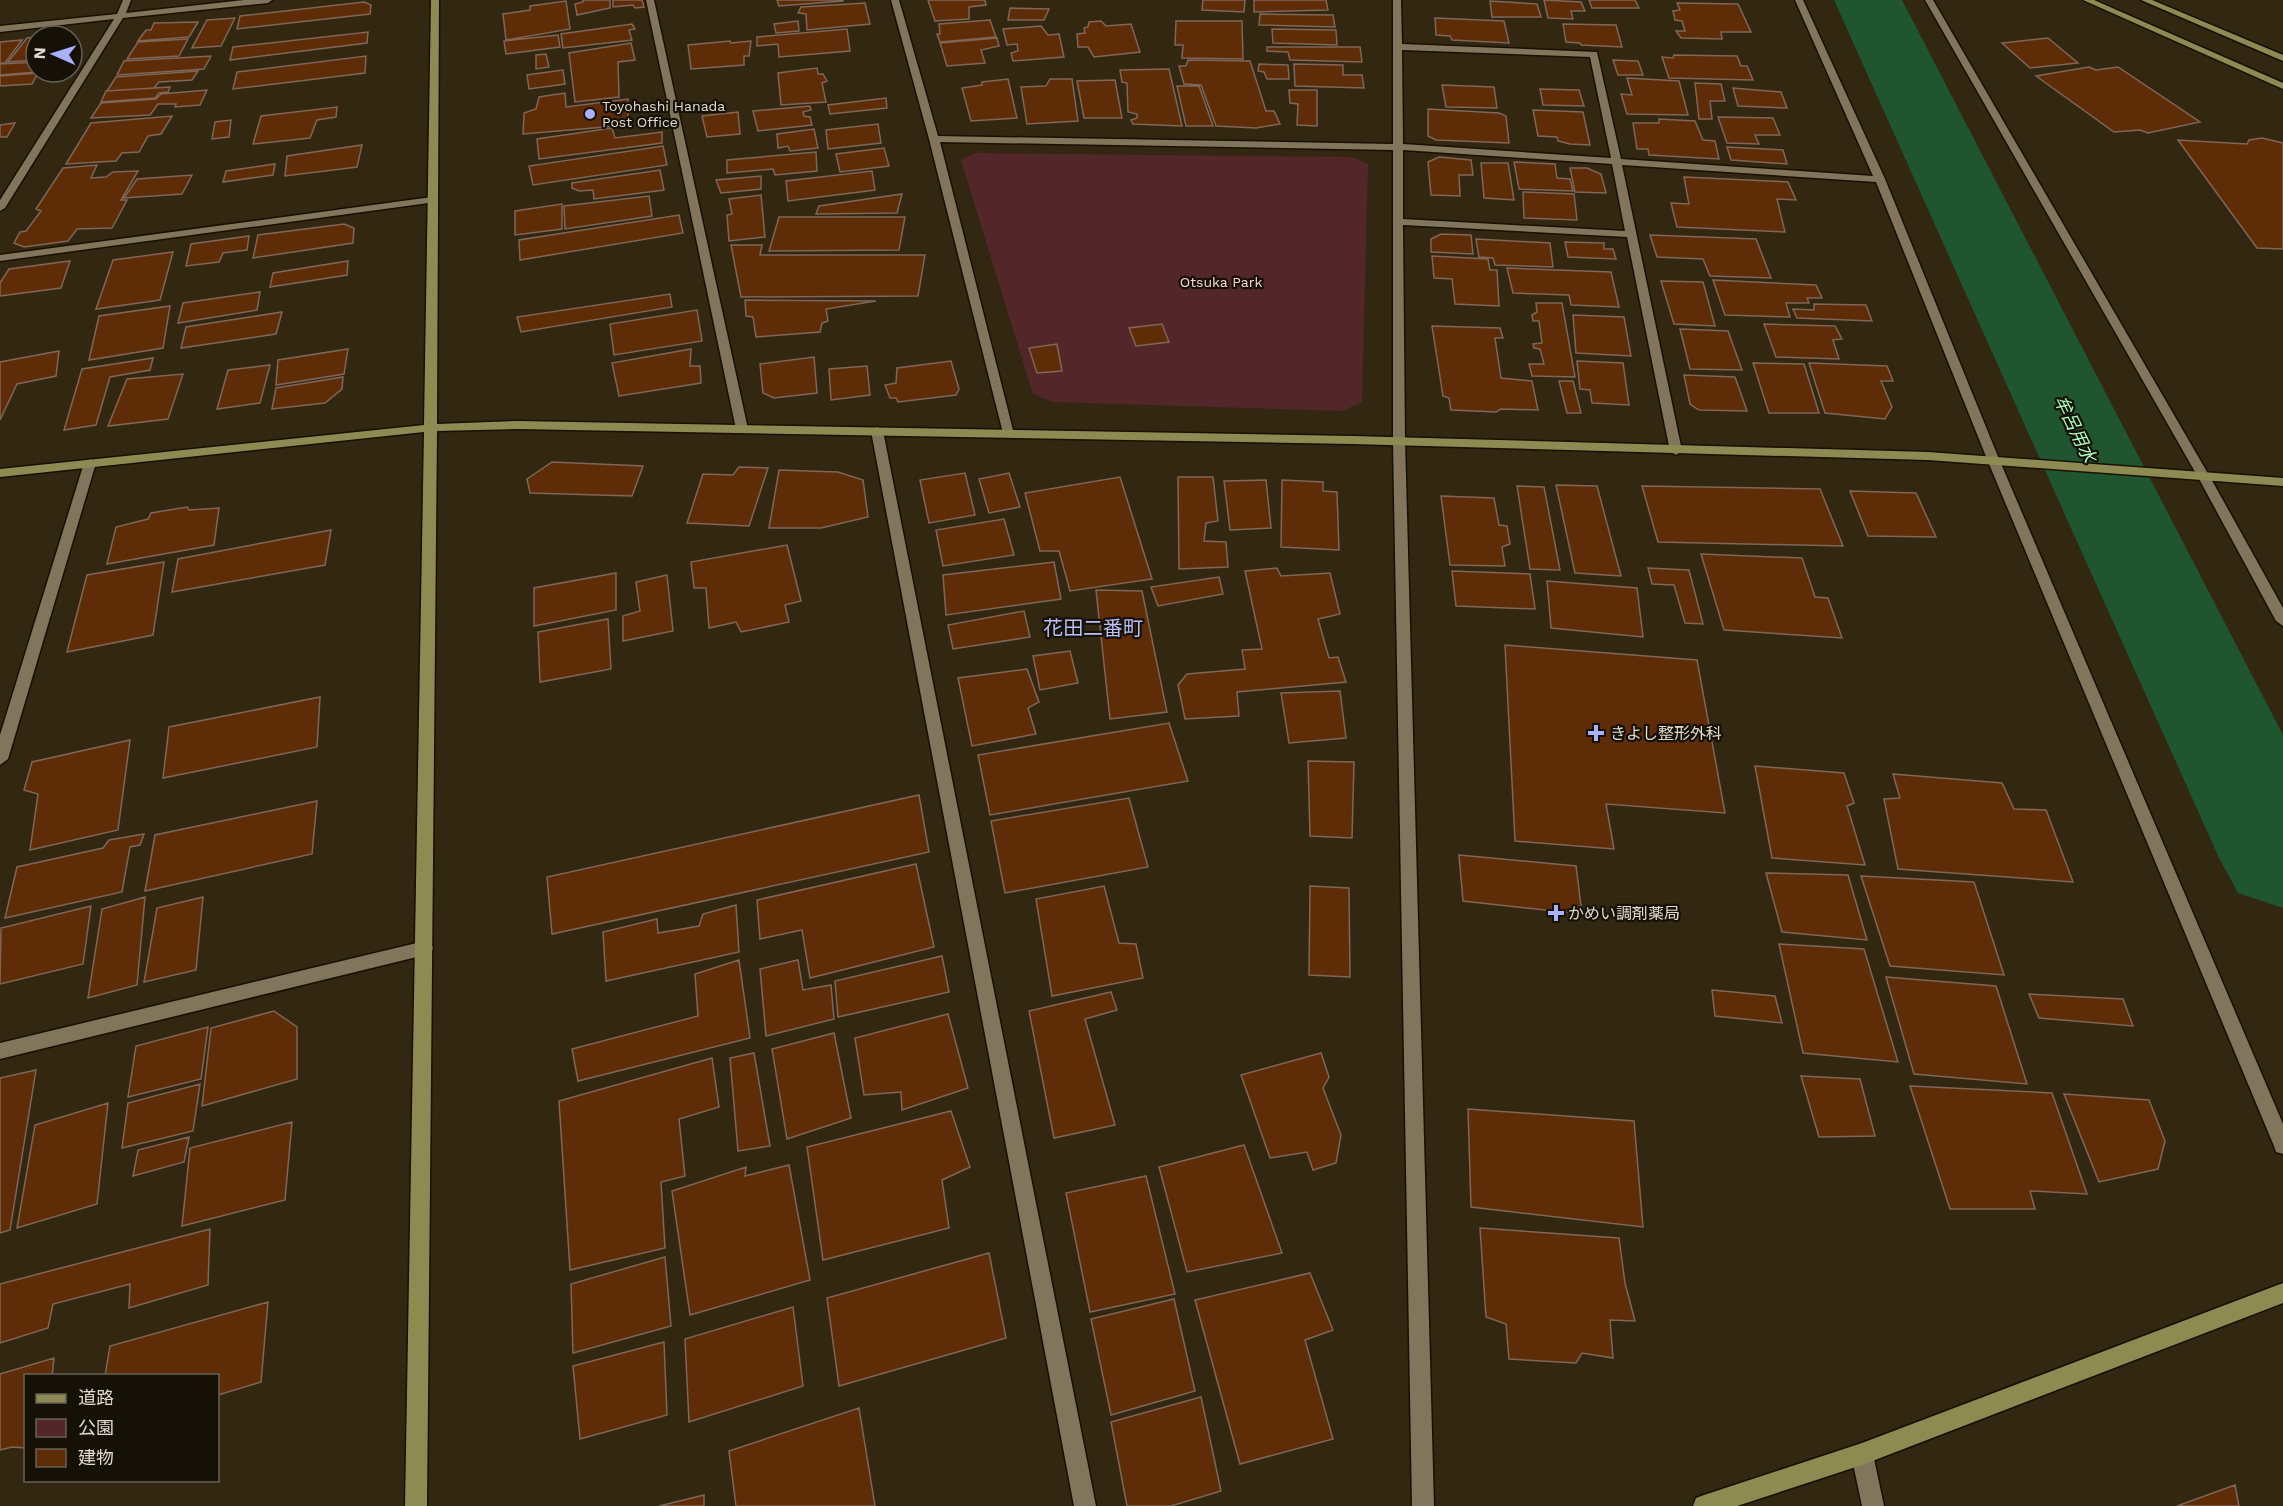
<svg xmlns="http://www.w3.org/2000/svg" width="2283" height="1506" font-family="'Work Sans','Noto Sans JP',sans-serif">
<rect width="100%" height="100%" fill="#322710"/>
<path fill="#532729" d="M975 153 1352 157 1368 164 1362 402 1342 411 1052 402 1033 394 961 160Z"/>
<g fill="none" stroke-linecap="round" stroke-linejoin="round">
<path fill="#1f552f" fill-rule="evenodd" d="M1834 0H1902L2283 735V908L2238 893 2219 858Z"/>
</g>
<path fill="#5e2d07" stroke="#806658" stroke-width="1.5" d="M583 0H610V8L577 15 575 4 583 2Z
M613 0H642L644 7 635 8 633 5 613 7Z
M777 0H843V1L779 6Z
M928 0H985L986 5 969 7V19L935 21Z
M1203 0H1245L1244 12 1202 10Z
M1254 0H1326L1328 10 1254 12Z
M1544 0 1581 2 1585 11H1571L1573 19 1548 18Z
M1589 0H1635L1639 8H1592Z
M566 1 570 29 506 40 503 14 530 10V6Z
M1490 1 1537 4 1541 17H1492Z
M364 2 371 5 370 14 237 29 240 16Z
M865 3 870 24 807 30 806 14 798 13 801 7Z
M1677 3 1738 4 1751 32H1721L1722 39 1681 38 1676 31H1685L1682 21 1675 20 1673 11 1680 10Z
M1010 8 1049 9 1044 20H1008Z
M1260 14 1333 15 1335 27 1259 25Z
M235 18 221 46 192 48 207 20Z
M1435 18 1504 21 1509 43 1452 40 1450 36 1436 35Z
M990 20 996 37 940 42 937 34H940L939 24Z
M798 21 799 31 776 33 774 24Z
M1101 21 1106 26 1131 24 1140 52 1094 57 1088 47H1078L1077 34 1085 33 1084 28 1088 27 1089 22Z
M1176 21H1242L1243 59 1182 58 1183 45H1175Z
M198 22 189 37 138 41 146 30H151L154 23Z
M632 24 635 29 629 30 632 40 563 48 561 34Z
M1563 24 1616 25 1622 47 1581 45 1580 43 1566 42Z
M1041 26 1048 35 1059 34 1064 57 1013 61 1011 53 1018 51 1017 44 1007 45 1003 29Z
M847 29 850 51 779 57 778 44 757 46V37Z
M1272 29 1336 30 1337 45 1273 43Z
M368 32 367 43 230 60 233 47Z
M558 35 560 47 506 54 504 41Z
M36 37V60L8 62 27 38Z
M997 38 999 46 981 50 985 63 947 66 940 43Z
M2048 38 2078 63 2030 68 2002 43Z
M188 39 179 56 127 59 138 42Z
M22 40 5 63H0V42Z
M730 41 731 43 751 41 749 56H744V65L691 69 688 45Z
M631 43 635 60 618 62 619 97 575 102 569 53Z
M1267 47H1360L1362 62 1290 60 1288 52 1267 51Z
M546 54 549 67 536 69V55Z
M1674 55 1737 56 1741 66H1747L1753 80 1669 78 1662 57 1673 58Z
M211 56 204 69 117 75 124 61Z
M366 56 365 73 233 89 237 72Z
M1188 60 1250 61 1266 111H1274L1280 124 1256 128 1216 126 1201 85 1184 84 1179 66H1186Z
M1613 60 1638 61 1643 75H1618Z
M36 62 37 72 0 75V64Z
M1259 64 1288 65 1289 79H1267L1264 72 1258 71Z
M1294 64 1343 65V75H1362L1364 88 1295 86Z
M2089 67 2096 70 2118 67 2200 122 2148 133 2140 130 2114 132 2036 76Z
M817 68 818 74H823L827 81 822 83 826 102 781 105 778 73Z
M1169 69 1182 126 1133 124 1131 120 1137 118V114L1128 112 1127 83 1122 82 1120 70Z
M563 70 565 84 529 89 527 75Z
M198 71 192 80 159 82 154 88 107 91 116 77Z
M38 73 32 84 0 86V76Z
M1627 78 1679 81 1688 115 1627 114 1621 94 1632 95Z
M1008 79 1017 118 971 121 962 88 982 85V82Z
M1050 79H1072L1078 121 1027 124 1021 87 1046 86Z
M1115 80 1122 118H1084L1077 81Z
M1695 83 1721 84 1725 101H1710L1712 119H1699Z
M1442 85 1494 87 1497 108 1446 107Z
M1177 86H1199L1213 126H1186Z
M170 87 168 92 159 93 155 98 101 102 106 91Z
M1733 88 1781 92 1787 108 1738 106Z
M1540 89 1579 90 1584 106 1543 105Z
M207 90 200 105 175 107 176 104H158L150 115 91 118 101 103 156 99 161 94Z
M1289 90H1317V126L1297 125 1298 104 1290 103Z
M565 93 566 107 628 99V125L523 134 524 113 536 109 539 97Z
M886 98 887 108 830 114 828 105Z
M810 106 811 110 803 112 804 116 810 117 812 125 758 131 753 111Z
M337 107 336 117 317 120 310 138 253 144 261 116Z
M1428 109 1499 113 1506 116 1509 143 1436 140 1428 136Z
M1533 110 1583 112 1590 145 1570 144 1558 141 1557 137 1538 136Z
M738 112 740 134 707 137 702 116Z
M172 116 161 134 148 136 139 152 122 153 116 161 66 164 91 123Z
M1718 117 1773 118 1780 135H1755L1759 144 1727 143Z
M1659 119 1695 121 1703 140 1715 141 1719 159 1649 155 1648 149H1637L1633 123H1659Z
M231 120 229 137 212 139 215 122Z
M15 123 7 137H0V125Z
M878 124 881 143 828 149 826 130Z
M612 128 615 138 662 132V143L539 159 537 139Z
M814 129 818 148 790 151 788 146 778 148 777 134Z
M2262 138 2283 143V249L2257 248 2178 140 2247 144 2249 140Z
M362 145 357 167 285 176 287 156Z
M663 146 667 165 533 185 529 166Z
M1727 147 1783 150 1787 164 1731 160Z
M884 148 889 166 840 172 836 154Z
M816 152 817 171 775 175 773 169 727 173V160Z
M1439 157 1471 160 1473 175H1459L1460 196 1431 195 1428 162Z
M1514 162 1555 164 1557 178 1570 179 1573 191 1519 189Z
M1481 163H1508L1514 200 1484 198Z
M275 164 273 175 223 182 226 171Z
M97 165 91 178 106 177 113 172 138 171 121 200H127L112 228 77 229 68 241 24 247 14 243 20 232 26 231 41 211 36 209 63 168Z
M1570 168H1587L1601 174 1606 193 1575 192Z
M660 170 664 190 594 199 593 190 579 191 572 188V183Z
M872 171 875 190 788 201 786 181Z
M192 175 182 194 124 198 137 179Z
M761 176V189L721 193 716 180Z
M1684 177 1788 182 1796 200 1777 199 1785 232 1677 227 1671 203 1689 204Z
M1523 192 1574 194 1577 220 1524 218Z
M902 194 897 213 816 214 819 206Z
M761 195 765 237 729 241 727 215 732 214 729 199Z
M649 196 652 216 565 229 564 206Z
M562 204V229L515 235V211Z
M679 215 683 233 520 260 519 240Z
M779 217H905L899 250 769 251Z
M344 224 354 228 353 243 253 258 258 235Z
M1441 234 1471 235 1473 254 1431 252V239Z
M1650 235 1756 239 1771 278 1710 276 1703 259 1657 257Z
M249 236 247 250 223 253 219 262 186 266 191 244Z
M1476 239 1550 243 1553 267 1495 265 1493 258 1479 257Z
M1565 242 1604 243V249H1613L1616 259 1568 257Z
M731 245H762L760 255H925L918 296 741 297Z
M173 252 160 300 96 309 113 260Z
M1432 256 1488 259 1490 270H1497L1499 306 1455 304 1452 279 1434 278Z
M70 261 61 288 0 296V283L9 269Z
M348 261 347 275 270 287 273 273Z
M1507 268 1611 272 1619 307 1571 305 1569 295 1513 293Z
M1713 280 1816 285 1822 298H1807L1809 303H1786L1790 317 1725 315Z
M1661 281 1703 282 1715 326 1674 324Z
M260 292 257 310 178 323 183 303Z
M670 294 672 307 521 332 517 317Z
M745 300 876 301 826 309 828 321 822 323 820 332 756 337 753 317 746 316Z
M1536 303H1562L1575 377 1532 376 1529 364H1544L1540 349 1534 348 1533 344 1542 343 1539 321H1533L1532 315 1537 312Z
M1814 304 1866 305 1872 321 1797 318 1793 309 1814 310Z
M170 306 163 348 89 360 99 316Z
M697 310 702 341 614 355 610 324Z
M282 312 276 334 181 348 186 327Z
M1573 315 1624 317 1631 356 1576 353Z
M1162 324 1169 342 1136 346 1129 328Z
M1764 324 1835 326 1842 339 1833 340 1839 359 1776 357Z
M1432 326 1500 328 1503 338H1495L1501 378 1532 381 1538 410 1501 409 1496 412 1451 410 1449 398 1443 396Z
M1680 329 1728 331 1742 370 1690 369Z
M1057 344 1062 371 1037 373 1029 348Z
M348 349 344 374 276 385 278 360Z
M691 349 690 366H700L701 383 619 396 612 363Z
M59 351 56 376 17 384 0 420V362Z
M814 357 817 393 774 398 763 393 760 364Z
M153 358 150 370 110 377 96 425 64 430 82 369Z
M951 361 959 389 956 395 898 402 896 398H890L885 385 896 383 897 368Z
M1577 361 1623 363 1629 405 1592 403 1590 390 1580 389Z
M1753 363 1804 364 1819 413H1769Z
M1809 363 1887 366 1893 381H1881L1892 407 1885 419 1825 413Z
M270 365 260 403 217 409 228 370Z
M867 366 870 395 831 400 829 369Z
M183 374 168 419 108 426 127 379Z
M1684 375 1735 377 1747 411 1699 410 1690 404Z
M343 377 342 389 325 403 272 409 276 388Z
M1559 381H1573L1581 413H1567Z
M552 462 643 466 632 496 530 493 527 479Z
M739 467 768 468 749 526 687 523 703 474 733 475Z
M779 470 838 472 863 480 868 517 821 528H769Z
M965 473 975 515 929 523 920 480Z
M1009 473 1020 507 989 513 979 479Z
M1120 477 1152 579 1070 591 1059 551H1040L1025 493Z
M1178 477H1213L1218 521 1206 523 1204 541 1226 542 1228 567 1179 569Z
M1266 480 1271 528 1230 530 1224 481Z
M1282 480 1323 482V491L1337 492 1339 550 1281 547Z
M1556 485 1597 486 1621 576 1575 573Z
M1517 486 1544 487 1560 570 1530 569Z
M1642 486 1820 489 1843 546 1658 542Z
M1850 491 1916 493 1936 537 1868 536Z
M1441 496 1494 498 1499 525 1507 526 1510 544 1502 547 1505 566 1450 565Z
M187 507 189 510 219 508 214 545 107 564 116 527 148 519 151 513Z
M1004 519 1014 555 943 566 936 530Z
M331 530 325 565 172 592 178 559Z
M787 545 801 601 785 605 789 622 741 632 736 622 709 628 706 588H694L691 562Z
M1701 554 1802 558 1815 597 1828 598 1842 638 1724 630Z
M164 562 153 635 67 652 87 575Z
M1054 562 1061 599 946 615 943 575Z
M1277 568 1281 576 1330 573 1340 614 1318 619 1329 658 1338 657 1346 682 1237 692 1239 716 1185 719 1178 685 1187 674 1245 669 1242 650 1262 649 1245 571Z
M1648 568 1689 570 1703 624 1685 623 1674 585 1652 584Z
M1452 571 1530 574 1535 609 1456 606Z
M616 573V610L534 626V588Z
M667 575 673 631 623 641V616L640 611 636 582Z
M1219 577 1223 594 1158 606 1151 587Z
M1547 581 1637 588 1643 637 1551 628Z
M1096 590 1142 591 1167 712 1110 719Z
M1024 611 1030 637 953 649 948 625Z
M608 619 611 669 540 682 538 632Z
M1505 645 1697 660 1725 813 1606 804 1614 849 1515 841Z
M1070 651 1078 683 1040 690 1033 656Z
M1027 669 1039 702 1028 708 1036 734 972 746 958 678Z
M1340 691 1346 738 1289 743 1281 693Z
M320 697 317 747 163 778 169 727Z
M1169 723 1188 781 990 815 978 755Z
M130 740 118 830 30 850 38 794 24 790 32 762Z
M1308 761 1354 762 1352 838 1310 836Z
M1755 766 1844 773 1854 803 1847 806 1865 865 1772 858Z
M1893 774 2002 783 2014 809 2046 810 2073 882 1898 869 1884 799 1900 798Z
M919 795 929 852 552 934 547 877Z
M1129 798 1148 867 1005 893 991 821Z
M317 801 312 854 145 891 155 835Z
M144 834 140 845 130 847 122 892 5 918 17 867 103 848 109 840Z
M1459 855 1576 866 1582 914 1463 901Z
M916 864 934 947 810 978 802 930 760 939 757 900Z
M1766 873 1848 875 1867 940 1782 932Z
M1861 876 1974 882 2004 975 1890 966Z
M1104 886 1119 943 1136 944 1143 978 1052 996 1036 899Z
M1310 886 1349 888 1350 977 1309 975Z
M145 897 137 985 88 998 102 909Z
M203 897 196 970 144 982 157 908Z
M736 905 739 952 606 981 603 932 657 919 658 933 699 926 703 914Z
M91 906 83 964 0 984 1 928Z
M1779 944 1864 949 1898 1062 1803 1053Z
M942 956 949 992 838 1017 835 981Z
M739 960 750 1038 578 1081 572 1049 698 1016 695 974Z
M798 960 803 990 831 985 834 1019 766 1036 760 969Z
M1886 977 1996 986 2027 1084 1914 1074Z
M1712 990 1775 996 1782 1023 1715 1016Z
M1111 992 1117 1010 1085 1019 1115 1125 1054 1138 1029 1011Z
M2029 994 2123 999 2133 1026 2039 1018Z
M274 1011 297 1027V1079L202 1106 211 1028Z
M948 1014 968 1088 902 1110 901 1092 864 1095 855 1038Z
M208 1027 201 1079 128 1097 136 1046Z
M834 1033 851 1118 787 1139 772 1049Z
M754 1053 770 1146 738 1151 730 1058Z
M1321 1053 1329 1077 1323 1088 1341 1135 1336 1163 1313 1170 1307 1152 1270 1158 1241 1075Z
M712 1058 719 1107 679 1119 685 1176 661 1182 665 1248 570 1270 559 1101Z
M36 1070 10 1230 0 1233V1078Z
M1801 1076 1860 1079 1875 1136 1819 1137Z
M200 1084 193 1131 122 1148 128 1103Z
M1910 1086 2052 1093 2087 1194 2030 1191 2035 1209H1950Z
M2064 1094 2149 1100 2165 1141 2158 1169 2099 1182Z
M108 1103 97 1204 17 1228 35 1125Z
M1468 1109 1634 1121 1643 1227 1471 1207Z
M951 1111 970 1167 942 1180 949 1228 823 1260 807 1147Z
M292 1122 285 1200 182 1226 190 1148Z
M189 1137 184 1162 133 1176 138 1150Z
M1244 1145 1282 1253 1187 1272 1159 1167Z
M789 1165 810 1280 690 1315 672 1191 746 1167 745 1176Z
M1146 1176 1175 1294 1090 1312 1066 1193Z
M1480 1228 1619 1238 1625 1283 1635 1321 1610 1320 1613 1358 1582 1353 1576 1363 1509 1359 1506 1324 1486 1317Z
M210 1229 208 1285 129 1308 130 1284 53 1304 48 1328 0 1343V1284Z
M989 1253 1006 1338 839 1386 827 1298Z
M665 1257 671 1326 573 1353 571 1284Z
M1310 1273 1333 1330 1305 1340 1333 1439 1240 1464 1195 1300Z
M1174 1299 1195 1391 1111 1415 1091 1319Z
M268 1302 261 1382 218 1395V1376H105L110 1346Z
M793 1307 803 1386 689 1422 685 1339Z
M664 1342 667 1415 580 1439 573 1366Z
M54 1358 52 1376H26V1448L12 1447 0 1450V1374Z
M1201 1397 1221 1491 1171 1506H1127L1111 1422Z
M859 1408 875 1506H736L729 1451Z
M2235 1485 2239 1506H2177Z
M704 1495V1506H659Z"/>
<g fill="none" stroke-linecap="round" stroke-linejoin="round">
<g stroke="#191000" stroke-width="3">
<path id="street" d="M123 0H131L126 13 244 0H272L268 3 123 18 5 208 0 211V200L114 19 0 32V26L117 14Z
M646 0H654L748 429 742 433 736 429Z
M891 0H899L938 136 1393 144V0H1401L1402 44 1597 52 1621 159 1873 176 1795 0H1803L1885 179 1999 459 2283 1124V1154L2276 1152 2274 1146 1987 459 1876 182 1622 165 1682 451 1676 455 1670 451 1627 237 1403 225 1405 441 1434 1506H1412L1393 441V150L940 142 1014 434 1012 437H1004L929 139ZM1402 50 1590 57 1611 158 1403 144ZM1403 150 1612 164 1625 231 1403 219Z
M1925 0H1933L2210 477 2283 608V626L2276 621 2198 477Z
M432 197 437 200 436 202 0 261V255Z
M877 427 883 431 1096 1506H1074L871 431Z
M90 459 96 463 8 759 0 765V735L84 463Z
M425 941 431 943 433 948 431 953 425 955 0 1059V1043Z
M1862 1443 1869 1447 1873 1454 1884 1506H1862L1851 1454 1855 1447Z"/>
</g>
<g stroke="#191000" stroke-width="3">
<path id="secondary" d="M431 0H439L437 424 517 421 1352 436 1928 452 2283 478V486L1928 460 1352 444 517 429 437 431 427 1506H405L424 432 0 477V469L424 425Z
M2083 0H2094L2283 83V89Z
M2141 0H2152L2283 55V61Z
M2283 1283V1303L1862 1465 1737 1506H1693L1696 1498 1704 1495 1862 1443Z"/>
</g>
<use href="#street" fill="#81755c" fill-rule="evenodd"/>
<use href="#secondary" fill="#8e8b52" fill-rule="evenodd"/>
</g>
<g fill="#a9b0fc" stroke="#151107" stroke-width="2">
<circle cx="590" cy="114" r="6"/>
<path d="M1593 724h6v6h6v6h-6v6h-6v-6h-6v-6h6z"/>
<path d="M1553 904h6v6h6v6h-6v6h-6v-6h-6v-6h6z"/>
</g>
<g text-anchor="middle" stroke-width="4.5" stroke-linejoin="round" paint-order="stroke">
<g font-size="14" fill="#e1dacd" stroke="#151107" text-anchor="start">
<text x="602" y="111">Toyohashi Hanada<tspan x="602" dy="16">Post Office</tspan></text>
</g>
<g font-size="14" fill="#fdd4d3" stroke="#151107">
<text x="1221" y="287">Otsuka Park</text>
</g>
<g font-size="16" fill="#e1dacd" stroke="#151107" text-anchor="start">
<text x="1610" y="739">きよし整形外科</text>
<text x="1568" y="919">かめい調剤薬局</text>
</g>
<g font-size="18" font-style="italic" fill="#aafabc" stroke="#151107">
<text transform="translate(2075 429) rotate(64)" y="6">牟呂用水</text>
</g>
<g font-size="20" fill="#b9bff8" stroke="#151107">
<text x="1093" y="635">花田二番町</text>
</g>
</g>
<rect x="24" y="1374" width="195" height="108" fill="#151107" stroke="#676156" stroke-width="1.5"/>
<rect x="36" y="1394" width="30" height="9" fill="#8e8b52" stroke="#676156" stroke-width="1.5"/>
<text x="78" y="1404" font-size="18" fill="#e1dacd">道路</text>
<rect x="36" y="1419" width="30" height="18" fill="#532729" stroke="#676156" stroke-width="1.5"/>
<text x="78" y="1434" font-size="18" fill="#e1dacd">公園</text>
<rect x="36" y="1449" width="30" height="18" fill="#5e2d07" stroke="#676156" stroke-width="1.5"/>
<text x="78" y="1464" font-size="18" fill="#e1dacd">建物</text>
<g transform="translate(54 54) rotate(273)"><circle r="28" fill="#151107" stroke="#676156" stroke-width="1.5"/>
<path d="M0-4.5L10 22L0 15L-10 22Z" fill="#a9b0fc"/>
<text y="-9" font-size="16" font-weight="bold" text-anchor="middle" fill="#e1dacd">N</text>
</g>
</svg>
